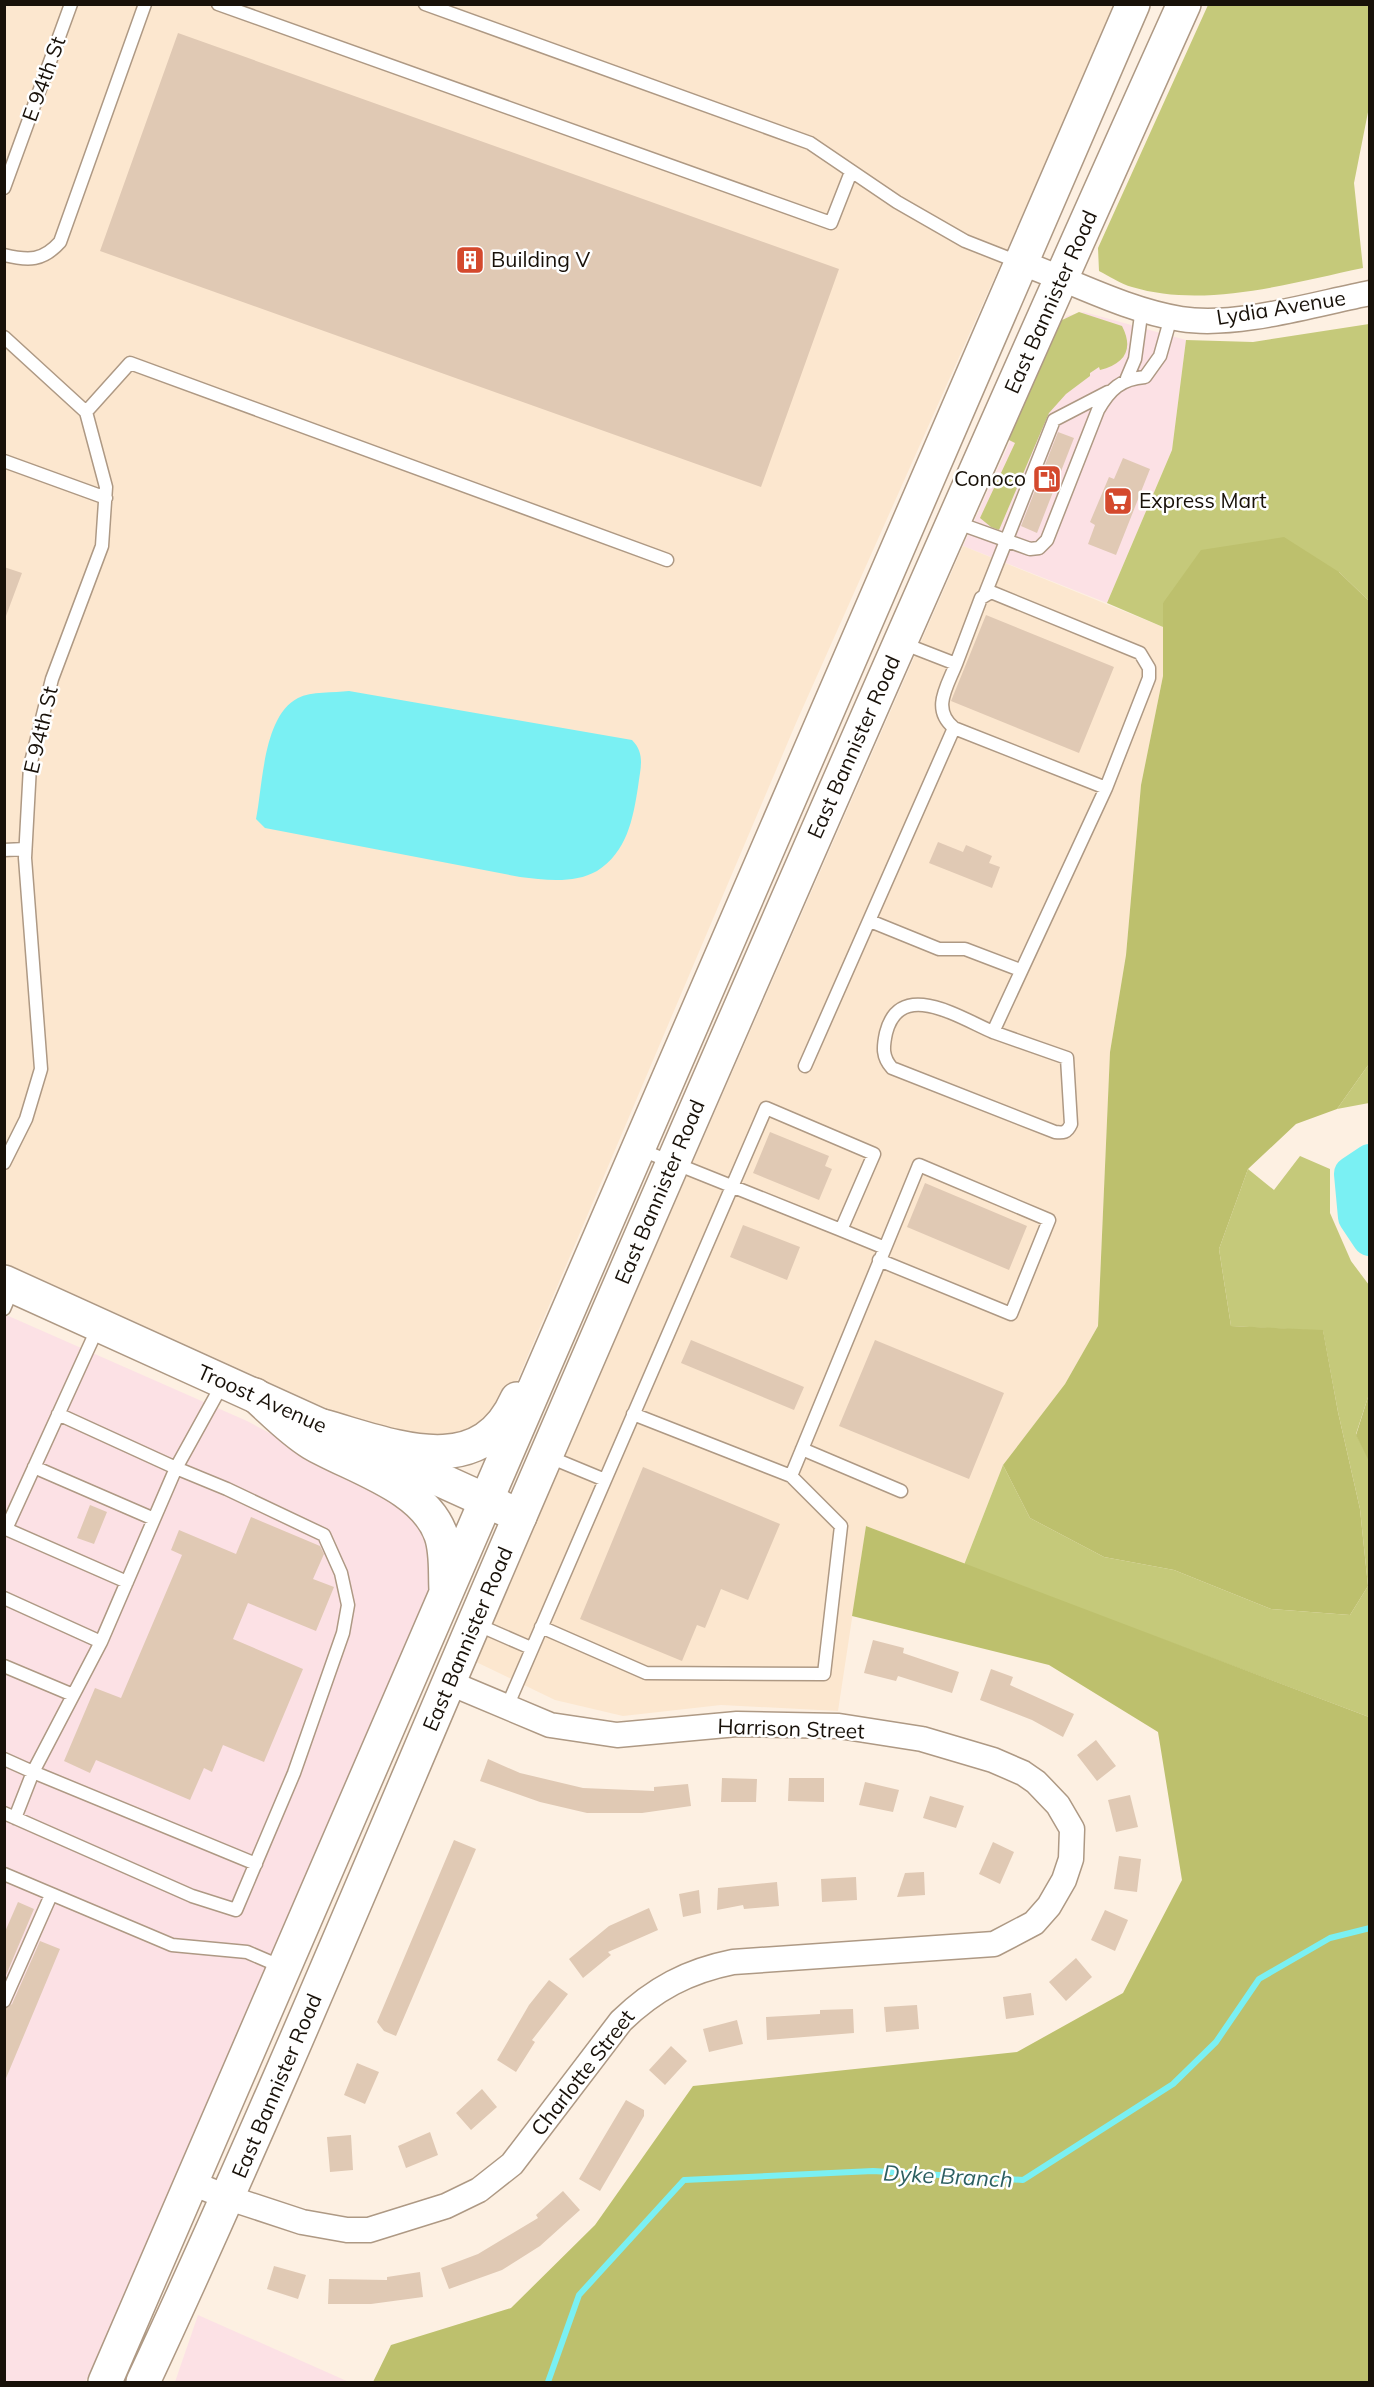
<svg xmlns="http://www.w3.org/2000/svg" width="1374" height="2387" font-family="Mulish,sans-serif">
<rect width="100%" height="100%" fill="#fdf0e2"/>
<path fill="#fce1e5" d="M1084 312 1186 340 1172 450 1107 603 963 546 1066 316Z
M4 1314 247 1421 380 1492 426 1528 436 1591 99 2356 85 2382H5Z
M198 2315 349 2382H175Z"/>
<path fill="#fce7cf" d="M5 5H1116L796 723 515 1386 499 1412 447 1444 377 1431 5 1263Z
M963 546 1163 627V676L1141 785 1126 955 1110 1052 1098 1326 1065 1384 1003 1465 964 1565 866 1526 838 1711 721 1705 623 1716 555 1700 474 1661Z"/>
<path fill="#c5c97a" d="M1208 5H1369V107L1354 183 1363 268C1291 283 1205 309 1132 287 1121 284 1109 276 1099 271L1098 248Z
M1079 312 1122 326C1134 349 1125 364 1100 370L1099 367 1090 373V376L1066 394 1049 413 1002 523 999 530 991 527 980 518 1015 443 1007 439 1058 322Z
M1369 324V601L1339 572 1163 603V627L1107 603 1172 450 1186 340 1253 342Z
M1369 1064V1103L1337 1109Z
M1300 1156 1330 1169V1213L1351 1261 1369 1285V1394L1356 1434 1370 1461 1369 1717 964 1565 1003 1465 1030 1518 1104 1557 1174 1570 1271 1609 1350 1615 1368 1586 1360 1509 1338 1412 1323 1331 1231 1326 1219 1249 1248 1169 1274 1190Z"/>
<path fill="#bdc06d" d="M1284 537 1339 572 1369 601V1064L1337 1109 1296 1124 1248 1169 1219 1249 1231 1326 1323 1330 1338 1412 1360 1509 1368 1586 1350 1615 1271 1609 1174 1570 1104 1557 1030 1518 1003 1465 1065 1384 1098 1326 1110 1052 1126 955 1141 785 1163 676V603L1201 550Z
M1369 1394V1461L1356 1435Z
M866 1526 1369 1717V2382H373L391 2345 511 2308 595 2225 693 2086 1017 2052 1123 1993 1182 1880 1158 1732 1049 1665 852 1616Z"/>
<path fill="#7af0f3" d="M349 691 632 740C646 754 640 769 638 787 633 819 627 852 597 871 574 884 545 880 520 877L265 828 256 819C263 784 263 716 298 698 311 691 334 693 349 691Z"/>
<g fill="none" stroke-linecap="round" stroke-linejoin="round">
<path stroke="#7af0f3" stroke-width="6" d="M548 2382 579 2295 684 2180 873 2171 1023 2180 1173 2084 1216 2042 1259 1979 1330 1938 1370 1928"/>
<path stroke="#7af0f3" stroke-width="36" d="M1370 1162 1352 1174 1356 1217 1370 1238"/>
</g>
<path fill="#e0c9b4" d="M178 33 839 269 761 487 100 251Z
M1058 432 1074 438 1037 533 1021 526Z
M1123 458 1150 469 1116 555 1088 544 1095 525 1090 522 1109 477 1114 479Z
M4 567 22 573 6 616 4 615Z
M986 615 1114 667 1079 753 951 701Z
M938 842 963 852 966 845 992 856 989 863 1000 867 992 888 929 863Z
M770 1132 829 1156 825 1166 832 1169 819 1200 753 1173Z
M925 1183 1027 1226 1009 1270 907 1227Z
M743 1225 800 1247 787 1280 730 1257Z
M691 1340 804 1387 794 1410 681 1363Z
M875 1340 1004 1393 969 1479 839 1426Z
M643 1467 780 1524 748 1600 721 1589 705 1628 697 1625 682 1661 580 1619Z
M90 1505 107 1512 94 1544 77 1538Z
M251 1517 320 1546 324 1554 313 1579 334 1587 316 1631 248 1603 233 1639 303 1669 264 1762 223 1745 212 1772 204 1768 190 1800 96 1760 90 1773 64 1761 95 1688 121 1698 182 1555 171 1550 179 1530 236 1554Z
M873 1640 904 1648 903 1653 959 1672 952 1693 898 1676 896 1681 864 1673Z
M991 1669 1013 1677 1010 1685 1074 1714 1063 1737 1032 1720 980 1700Z
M1096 1740 1116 1766 1097 1781 1077 1755Z
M488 1759 520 1773 583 1788 654 1791V1787L688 1784 691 1806 642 1813H587L540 1802 480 1781Z
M722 1778 757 1779 756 1802H721Z
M789 1778H824V1802L788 1801Z
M865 1782 899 1790 893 1812 859 1805Z
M1130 1795 1138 1827 1116 1832 1108 1800Z
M930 1796 964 1806 956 1828 923 1818Z
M454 1840 476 1849 396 2036 384 2031 377 2022Z
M993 1842 1014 1852 1000 1884 979 1874Z
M1119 1856 1141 1859 1137 1892 1114 1889Z
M924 1872 925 1895 897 1897 905 1873Z
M856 1877 857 1900 822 1902 821 1879Z
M777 1882 779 1906 744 1909 743 1905 717 1910 718 1888Z
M699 1890 701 1913 683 1917 679 1894Z
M18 1902 34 1909 4 1980V1934Z
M649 1908 658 1930 608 1952 611 1955 583 1978 569 1959 609 1926Z
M1105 1910 1128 1920 1115 1951 1091 1940Z
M40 1941 60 1949 4 2083V2009L12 2004Z
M1076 1958 1092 1977 1066 2001 1049 1982Z
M549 1980 568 1994 532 2040 535 2042 516 2072 497 2060 529 2005Z
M1031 1993 1034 2015 1006 2019 1003 1997Z
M917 2005 919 2029 886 2032 884 2007Z
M853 2009 854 2033 767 2040 766 2017 820 2014V2010Z
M737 2020 743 2044 709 2052 703 2029Z
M671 2046 687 2061 665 2085 649 2070Z
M357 2063 379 2072 365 2104 344 2095Z
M482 2089 497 2107 471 2130 456 2113Z
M626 2100 644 2110V2116L600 2191 579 2179Z
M430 2132 438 2155 406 2168 398 2146Z
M351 2135 353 2170 330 2172 327 2137Z
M563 2191 580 2210 540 2246 502 2270 449 2289 441 2268 478 2254 538 2218 536 2215Z
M274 2266 306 2275 298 2299 267 2289Z
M420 2272 423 2297 371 2304H328L329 2279 387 2280V2277Z"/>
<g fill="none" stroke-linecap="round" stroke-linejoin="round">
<g stroke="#ae9984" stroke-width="15">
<path id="lane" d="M218 4 831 223 851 172
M425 4 810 143 897 202 965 241 1021 263
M4 188 71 4
M4 255C29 261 43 261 60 242L145 4
M4 337 86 412 106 487 102 546 52 679 30 766 25 858 41 1069 26 1119 4 1163
M1127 378 1135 359 1142 308
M86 412 130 363 667 560
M4 461 106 498
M955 522 1030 549 1039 548 1047 540 1098 410C1110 389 1121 379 1145 377L1160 356 1171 317
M985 594 1054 420 1108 392
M902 643 956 664C947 687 931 709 954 728L1106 788 1149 678V668L1140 653 991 592 981 598 956 664
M4 850 25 849
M870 921 939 949H965L1020 970
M993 1032C960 1018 900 978 886 1033 883 1047 882 1057 892 1068L1055 1132C1063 1133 1067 1133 1071 1124L1067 1058 993 1032 1106 788
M805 1066 954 728
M639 1149 841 1230
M879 1260 1011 1314 1049 1220 919 1165 885 1248
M4 1309 13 1288
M99 1325 6 1529 127 1582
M802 1449 901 1491
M547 1456 605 1480
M34 1467 154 1519
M4 1598 101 1642 176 1468 58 1414
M476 1624 531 1648
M541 1627 646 1673 824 1674 841 1526 791 1476 633 1414
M101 1642 33 1772 256 1864
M4 1666 73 1695
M506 1709 766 1108 874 1154 841 1230 885 1248 791 1476
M4 1759 33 1772 15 1818
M4 1813 192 1896 236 1910 294 1773 343 1633 348 1605 341 1573 324 1535 227 1489 176 1468 223 1383
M4 1874 172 1945 247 1952 282 1967
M4 2001 51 1895"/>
</g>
<g stroke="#ae9984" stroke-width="27">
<path id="street" d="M1022 263C1074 282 1126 310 1181 319 1236 328 1314 304 1370 293
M192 2183 229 2198 302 2222 347 2230H369L446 2206 479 2190 512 2164 621 2021C654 1989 688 1971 733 1962L994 1944 1034 1923 1049 1906 1064 1880 1071 1859 1072 1829 1058 1805 1036 1782 1023 1773 993 1760 922 1739 839 1726 737 1724 617 1735 550 1725 450 1683"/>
</g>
<g stroke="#ae9984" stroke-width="36">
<path id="secondary" d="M4 1282 520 1516"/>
</g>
<g stroke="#ae9984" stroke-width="36">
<path id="primary" d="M255 1395C273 1411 292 1431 312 1443 353 1467 424 1486 441 1535 447 1552 445 1572 446 1590
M322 1426C389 1444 479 1485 517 1399
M105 2382 1133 4
M143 2382C277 2095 397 1801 523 1509 740 1006 959 504 1184 4"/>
</g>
<use href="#lane" stroke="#fff" stroke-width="12"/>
<use href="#street" stroke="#fff" stroke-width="24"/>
<use href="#secondary" stroke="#fff" stroke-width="33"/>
<use href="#primary" stroke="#fff" stroke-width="33"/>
</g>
<defs>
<g id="building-square" transform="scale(1.5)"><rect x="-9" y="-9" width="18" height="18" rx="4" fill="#d4492d" stroke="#fff"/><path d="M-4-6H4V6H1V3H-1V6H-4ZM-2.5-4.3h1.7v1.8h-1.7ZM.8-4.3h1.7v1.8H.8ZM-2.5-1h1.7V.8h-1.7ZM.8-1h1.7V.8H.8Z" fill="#fff"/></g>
<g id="fuel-square" transform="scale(1.5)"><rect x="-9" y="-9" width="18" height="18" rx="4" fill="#d4492d" stroke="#fff"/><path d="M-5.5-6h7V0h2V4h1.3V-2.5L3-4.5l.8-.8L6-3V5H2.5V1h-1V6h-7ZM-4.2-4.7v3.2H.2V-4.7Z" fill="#fff"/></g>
<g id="supermarket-square" transform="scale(1.5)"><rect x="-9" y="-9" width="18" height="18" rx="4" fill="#d4492d" stroke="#fff"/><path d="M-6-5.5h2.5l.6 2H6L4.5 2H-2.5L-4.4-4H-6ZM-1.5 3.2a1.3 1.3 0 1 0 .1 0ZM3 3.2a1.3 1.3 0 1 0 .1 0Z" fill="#fff"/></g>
</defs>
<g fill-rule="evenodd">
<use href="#building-square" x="470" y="260"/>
<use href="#fuel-square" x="1047" y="479"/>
<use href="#supermarket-square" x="1118" y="501"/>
</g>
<g text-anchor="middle" stroke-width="5" stroke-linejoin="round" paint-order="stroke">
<g font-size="21" fill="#181109" stroke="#fff">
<text transform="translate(44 79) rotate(-70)" y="7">E 94th St</text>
<text transform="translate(1051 302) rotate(-66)" y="7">East Bannister Road</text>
<text transform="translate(1281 308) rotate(-9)" y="7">Lydia Avenue</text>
<text transform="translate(41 730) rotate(-77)" y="7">E 94th St</text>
<text transform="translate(854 747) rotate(-66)" y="7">East Bannister Road</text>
<text transform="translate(660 1192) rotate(-67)" y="7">East Bannister Road</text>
<text transform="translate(262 1399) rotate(24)" y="7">Troost Avenue</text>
<text transform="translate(468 1639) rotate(-67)" y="7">East Bannister Road</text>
<text transform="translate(791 1729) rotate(2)" y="7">Harrison Street</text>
<text transform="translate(583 2073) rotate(-52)" y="7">Charlotte Street</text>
<text transform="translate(277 2086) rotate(-67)" y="7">East Bannister Road</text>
</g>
<g font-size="21" fill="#181109" stroke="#fff" text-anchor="start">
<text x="491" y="267">Building V</text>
<text x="1026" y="486" text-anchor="end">Conoco</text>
<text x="1139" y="508">Express Mart</text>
</g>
<g font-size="22" font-style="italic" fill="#2c5f61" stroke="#fff">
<text transform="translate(948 2176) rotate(3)" y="8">Dyke Branch</text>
</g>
</g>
<rect width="1374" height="2387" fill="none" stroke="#181109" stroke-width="12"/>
</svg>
